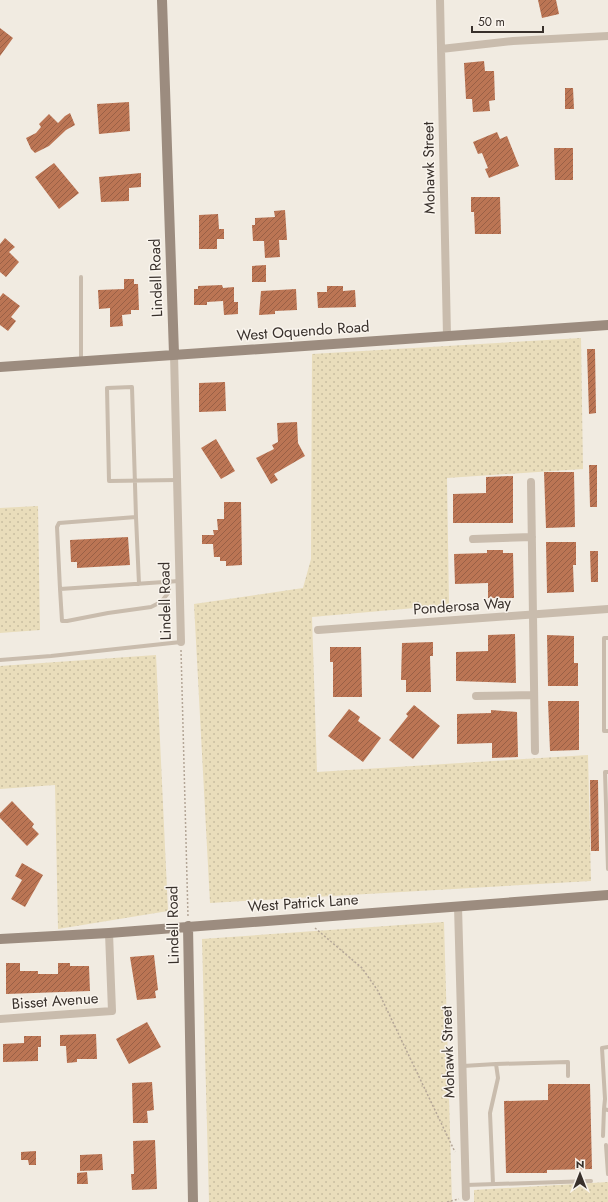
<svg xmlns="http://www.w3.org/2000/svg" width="608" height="1202" font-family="Jost,sans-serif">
<defs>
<pattern id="sand-dots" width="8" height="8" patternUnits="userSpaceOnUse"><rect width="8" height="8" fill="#e9ddbb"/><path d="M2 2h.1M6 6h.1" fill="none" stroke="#c9bea1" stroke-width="1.8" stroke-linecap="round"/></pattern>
<pattern id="building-hatch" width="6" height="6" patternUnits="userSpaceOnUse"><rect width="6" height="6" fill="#bb7554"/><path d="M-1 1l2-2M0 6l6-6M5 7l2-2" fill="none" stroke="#996046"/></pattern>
</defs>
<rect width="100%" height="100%" fill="#f1ebe1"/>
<path fill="url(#sand-dots)" d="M581 338 583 469 447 478 449 605 312 617 317 772 588 755 591 881 210 903 194 604 303 588 311 559 312 354Z
M38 506 40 630 0 633V508Z
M156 655 168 911 58 929 55 785 0 789V666Z
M444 922 452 1202H209L202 939Z
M608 1182V1202H474V1190Z"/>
<path fill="url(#building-hatch)" d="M538 0H556L559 14 542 18Z
M0 28 13 38 0 56Z
M484 61 485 71H494L495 100 489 101 490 111 473 112 472 99H466L464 63Z
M565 88H573L574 109H565Z
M129 102 130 131 99 134 97 104Z
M70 113 75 125 66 130 49 146 35 153 31 149 26 138 36 133 41 127 39 124 49 114 58 123 65 116Z
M497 132 500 139 507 136 519 166 489 178 485 169 488 168 482 153 478 154 473 142Z
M554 148H573V180H555Z
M54 163 79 193 59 209 35 177Z
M141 173V187L129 188V201L101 202 99 177Z
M471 197H500L501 234H475L474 212H471Z
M285 210 287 240H279L280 257 265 258 264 241H253L252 225H255V218L275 217 274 211Z
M218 214 219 229H224V239H217V249H199V215Z
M5 238 15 247 9 252 19 262 6 277 0 272V244Z
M266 265V282H252V266Z
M124 279H134V284H138L139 310H131V314L122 315 123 326 110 327V308L99 309 98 290 124 289Z
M222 285 223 288 234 287V302H238V314L224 315 223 301 207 302V305H194V289H198V286Z
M327 286H343V291L355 290 356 307 318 308 317 292H327Z
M296 289 297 310 275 311V314L259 315 261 291Z
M3 293 20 306 11 317 16 321 8 331 0 325V297Z
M587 349H595L596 413 589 414Z
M225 382 226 411 199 412V383Z
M297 422 298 443 305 456 274 474 278 480 271 484 256 458 274 449 272 445 278 442 277 423Z
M216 439 235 471 221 479 201 448Z
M589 465H597V507H590Z
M544 472H574L575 527 546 528Z
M513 476V523H453V494L486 493V477Z
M224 502H241L242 565 226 566V561H220V557H214L213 544H202V535H214L213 530H218L217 519H224Z
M128 537 130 565 77 568V562H71L70 540Z
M546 542H576V565H573L574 592 547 593Z
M487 550H503V553H513L514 598H488V583L455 584 454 554 487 553Z
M590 551H598V582H591Z
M515 634 516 683 456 681V652L488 651V635Z
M547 635 574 636V663H578V686H548Z
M433 642V656H430L431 692H406V680H401L402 643Z
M330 647H361L362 697H333V662H330Z
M548 701H579V750L550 751Z
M414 705 440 726 413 759 389 740 408 716 406 714Z
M349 709 360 717 358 721 381 738 363 762 328 736Z
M491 710 517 712 518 757 492 758V743L457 744V714L491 713Z
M590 780H598L599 851H591Z
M12 801 34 824 32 827 39 834 27 846 0 818V813Z
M22 863 43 875 25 907 11 899 22 880 15 876Z
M154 955 158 990 155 991 156 998 137 1000 130 957Z
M6 963H20V971H38V974H58V963H70V966H89L90 991 6 994Z
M147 1022 161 1047 129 1064 116 1039Z
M96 1034 97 1059H77V1062L67 1063 66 1046H60V1035Z
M24 1036H41V1047H38V1061L3 1062V1044L24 1043Z
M152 1082 154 1110 147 1111 148 1123H133L132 1083Z
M548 1084H590L592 1169 547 1170V1173H506L504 1101 548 1100Z
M155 1140 157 1189 132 1190 131 1174H134L133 1141Z
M36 1151V1165H29L28 1160H21V1152Z
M102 1154 103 1170 80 1171V1155Z
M87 1172 88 1184H77V1173Z"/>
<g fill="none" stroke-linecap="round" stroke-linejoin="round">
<path stroke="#b4a697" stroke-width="1.5" stroke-dasharray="2 2" stroke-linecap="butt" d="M181 650 188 917
M315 928 362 968 378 991 455 1152
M447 1202 459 1199"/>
<path stroke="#c9bcad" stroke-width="4" d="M81 277V361
M136 517 132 387 107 388 109 481 177 480
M139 584 136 517 59 523 57 527 60 589 179 581
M60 589 62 621H67L108 613 151 607 161 602 169 592V582
M608 638H604V731H608
M0 660 51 656 181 642
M608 772H605L608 869
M496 1064 568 1062V1076
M463 1066 496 1064 498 1078 490 1113 493 1184
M604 1109 605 1099 602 1048 608 1047
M603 1136 604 1109 608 1110
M606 1145 608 1174
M466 1185 591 1181"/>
<path stroke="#c9bcad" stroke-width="8" d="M440 0 447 336
M441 49 513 41 608 36
M174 354 181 642
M531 482 535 751
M473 539 532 537
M318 630 608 609
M476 696 534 695
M458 906 466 1197
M0 1019 112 1011 109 933"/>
<path stroke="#9c8c7f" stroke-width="10" d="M162 0 174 354
M0 367 608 325
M188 926 193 1202
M0 939 109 933 608 895"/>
</g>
<g text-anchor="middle" stroke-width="3" stroke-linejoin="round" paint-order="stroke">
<g font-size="15" fill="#38302b" stroke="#f9f4ed">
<text transform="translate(429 168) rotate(-91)" y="5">Mohawk Street</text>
<text transform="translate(156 278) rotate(-92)" y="5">Lindell Road</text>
<text transform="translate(303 331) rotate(-4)" y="5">West Oquendo Road</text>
<text transform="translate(165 601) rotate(-91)" y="5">Lindell Road</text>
<text transform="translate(462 606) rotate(-4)" y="5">Ponderosa Way</text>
<text transform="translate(303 903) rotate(-4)" y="5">West Patrick Lane</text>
<text transform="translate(173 925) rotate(-91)" y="5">Lindell Road</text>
<text transform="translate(55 1001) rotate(-4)" y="5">Bisset Avenue</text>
<text transform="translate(448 1052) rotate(-92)" y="5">Mohawk Street</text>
</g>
</g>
<g transform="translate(580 1174)" stroke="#f9f4ed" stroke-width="3" paint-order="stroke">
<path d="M0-3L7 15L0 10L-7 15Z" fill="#38302b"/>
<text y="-6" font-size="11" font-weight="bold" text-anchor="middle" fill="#38302b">N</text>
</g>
<path d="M472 26v6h71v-6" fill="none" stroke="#38302b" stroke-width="2"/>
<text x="478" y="26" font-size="12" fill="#38302b" stroke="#f9f4ed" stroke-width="3" paint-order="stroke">50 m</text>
</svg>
